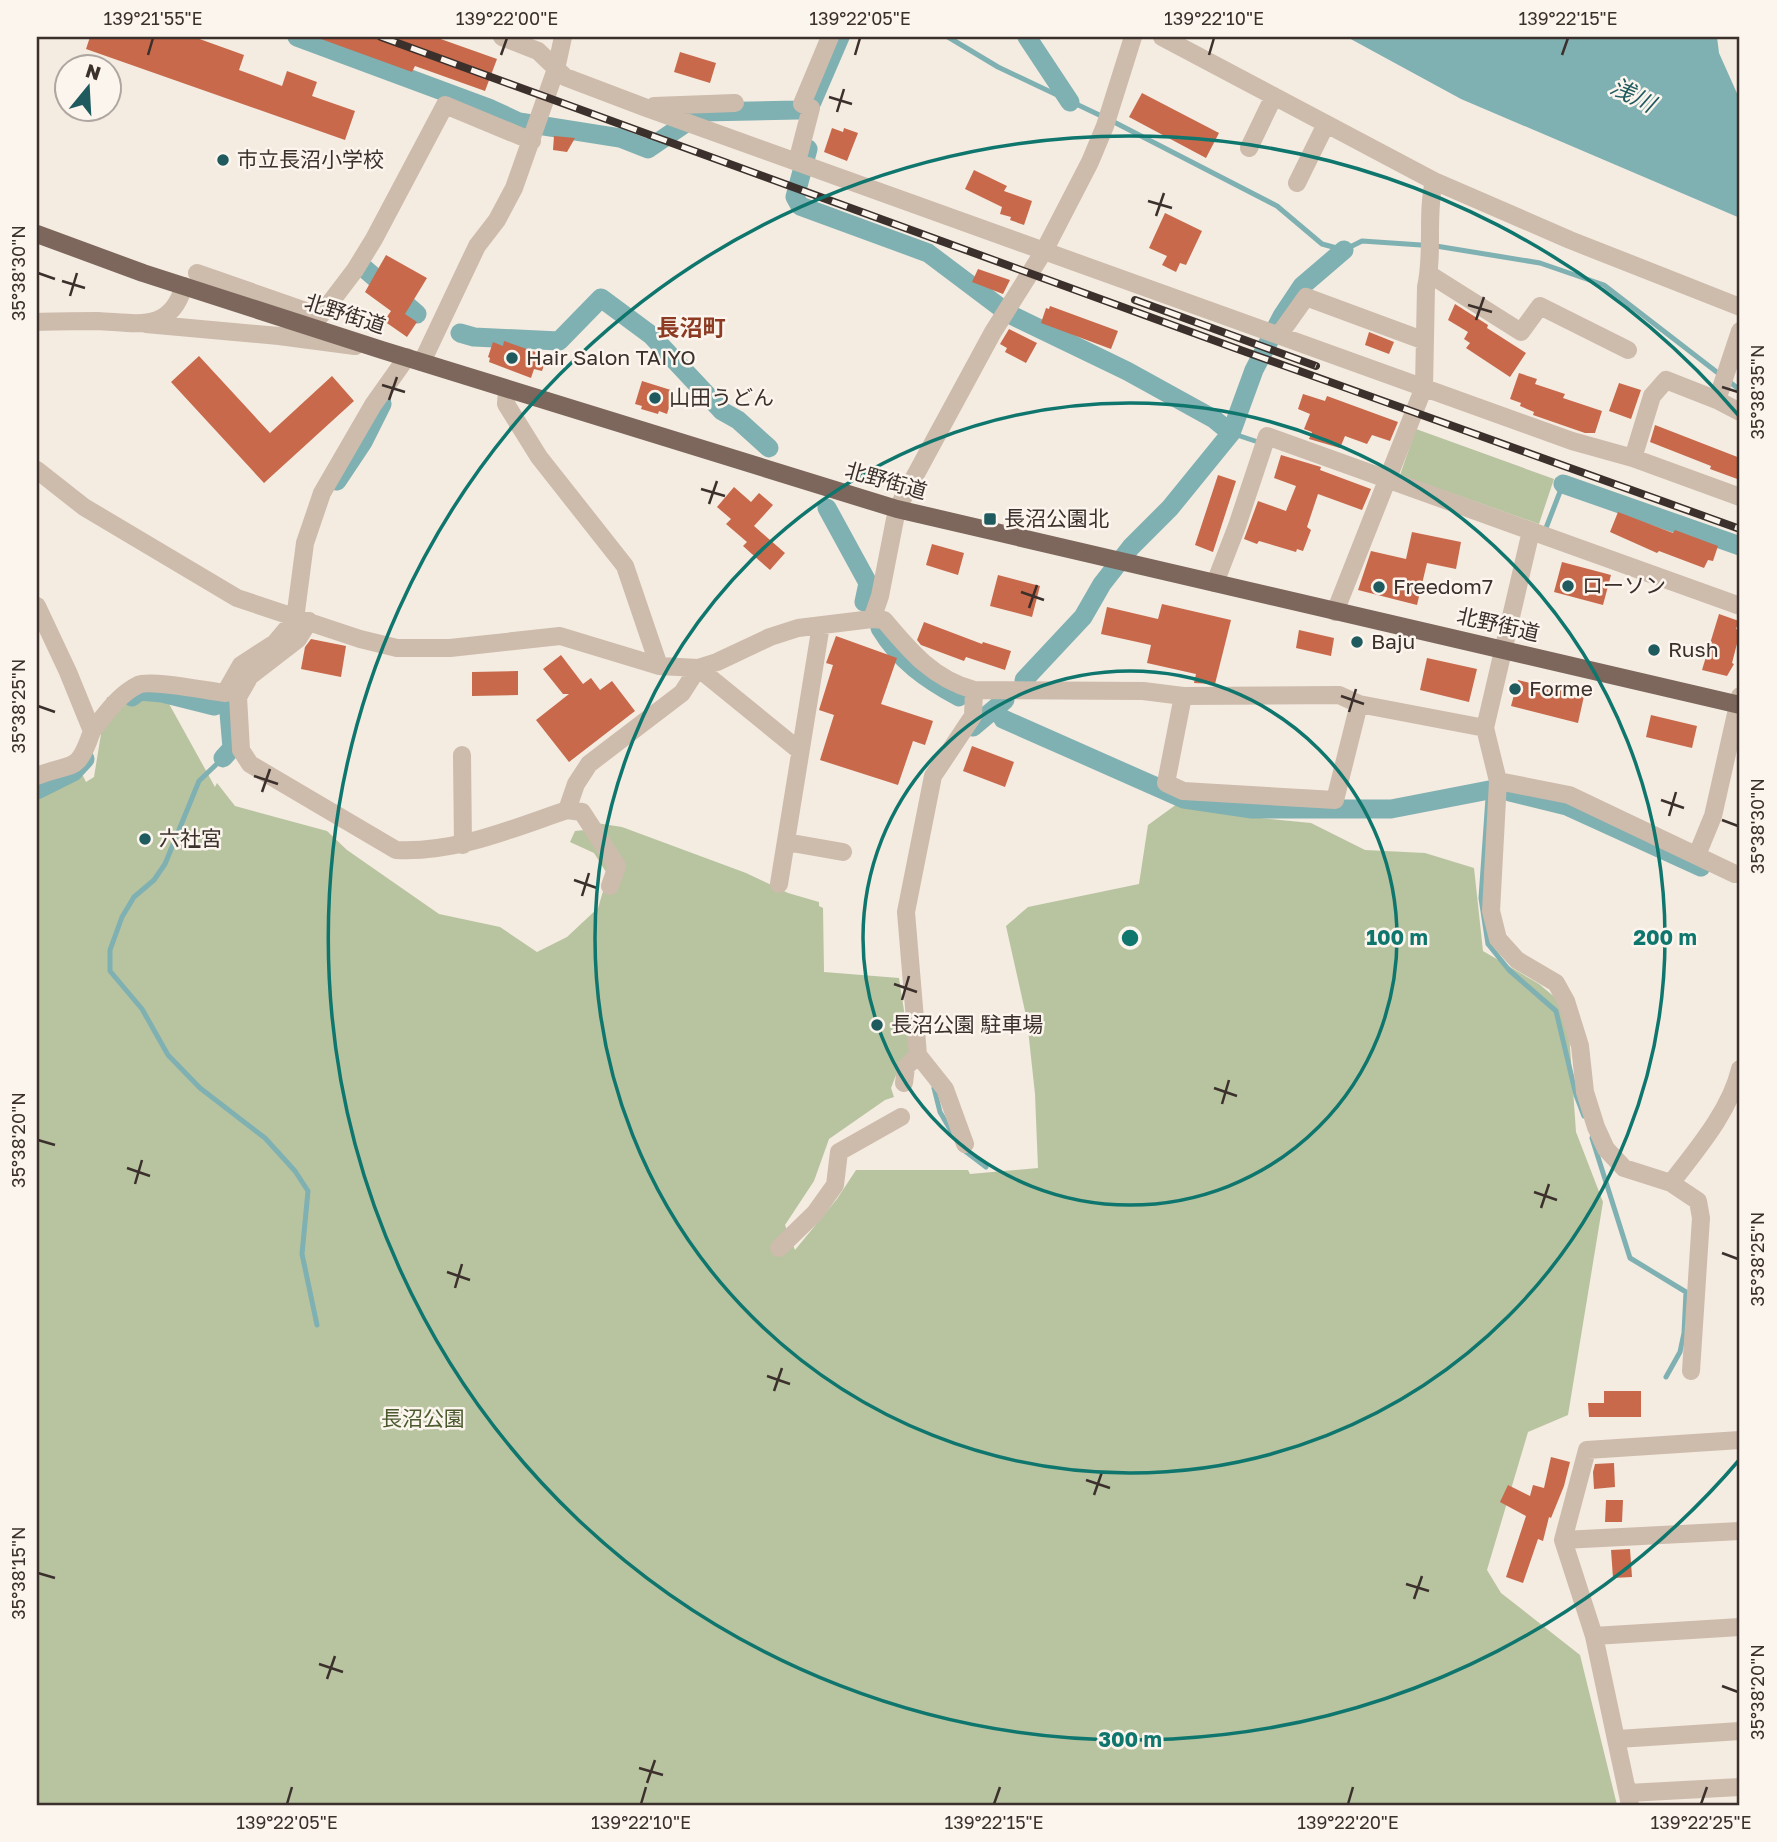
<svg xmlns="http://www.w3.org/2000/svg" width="1777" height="1842" font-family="'Golos Text','Noto Sans JP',sans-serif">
<rect width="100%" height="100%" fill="#f4ebe1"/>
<path fill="#b8c4a0" d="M1416 429 1554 479 1539 524 1400 475Z
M107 697 168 702 215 787 217 783 235 806 327 831 347 850 439 914 500 927 537 952 567 937 598 908 608 875 594 853 570 842 575 831 595 829 590 822 622 827 746 873 788 893 819 902V906L823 908 824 972 899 978 911 1056 901 1062 891 1088 894 1097 885 1100 829 1139 814 1181 785 1225 795 1250 837 1199 856 1170H968L970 1174 1038 1168 1035 1094 1027 1020 1006 926 1028 907 1139 884 1148 825 1177 804 1250 817 1311 823 1365 850 1425 853 1474 868 1483 951 1539 984 1557 999 1569 1033 1576 1132 1603 1202 1568 1415 1528 1432 1487 1570 1501 1593 1580 1655 1617 1805H37V797L82 774 86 782 94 777Z"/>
<path fill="#7fb0b2" d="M1347 37H1717L1719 53 1740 100V218L1461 99Z"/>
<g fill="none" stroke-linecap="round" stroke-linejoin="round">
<path stroke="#7fb0b2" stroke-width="5" d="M948 37 998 67 1112 121 1277 206 1322 244 1344 250 1362 241 1436 246 1540 263 1604 285 1740 390
M1231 433 1261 443
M1541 529 1546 528 1563 484
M223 758 199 781 165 864 154 880 134 897 122 917 110 950V971L142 1009 168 1055 200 1088 265 1138 295 1171 308 1191 302 1254 317 1325
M1488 798 1481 898 1488 944 1509 970 1556 1011 1576 1095 1584 1116
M934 1088 940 1112 954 1136
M1592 1138 1630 1258 1686 1292 1684 1333 1680 1352 1666 1377
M961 1148 986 1167"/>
<path stroke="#7fb0b2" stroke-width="19" d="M297 37 491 109 519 122 620 138 648 149 702 112 798 110 812 102 840 37
M1027 37 1070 102
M808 149 795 197 800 206 928 253 1009 314 1127 371 1214 419 1231 433
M365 269 417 314
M460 333 474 337 559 341 601 298 651 335 722 411 738 420 769 448
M337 481 363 442 382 404
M1563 484 1740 546
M827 508 868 583 864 602
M880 628C900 661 926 679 959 697
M1024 680 1083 617 1102 584 1131 547 1170 508 1231 433 1254 370 1282 316 1302 286 1344 250
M132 697 140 691 162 693 214 706 228 701
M1003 719 1184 799 1252 809H1391L1489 790
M973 727 1005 700
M223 758 232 748 228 701 232 690
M37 790 73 772 85 759
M1510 792 1567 806 1701 867"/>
</g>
<path fill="#c8694b" d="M90 37H194L244 55 239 70 282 86 287 71 317 82 312 96 355 111 345 140 86 49Z
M321 37H435L497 59 485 91 415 66 412 72 321 39Z
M680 52 716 63 710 83 674 72Z
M1142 93 1219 133 1206 158 1129 117Z
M832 128 843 132 844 128 858 133 847 161 824 152Z
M554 136 575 138 567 152 553 150Z
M974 170 1007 186 1004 191 1032 201 1024 225 1010 220 1011 217 1000 214 1002 207 965 189Z
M1165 213 1202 231 1186 265 1180 263 1176 272 1162 265 1167 256 1149 248Z
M386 255 427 278 405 314 417 322 407 337 384 321 391 311 365 292Z
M978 269 1010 280 1003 294 972 282Z
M1455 304 1488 325 1487 328 1526 353 1510 377 1466 348 1470 343 1464 339 1468 332 1448 320Z
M1050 306 1118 331 1111 349 1041 323 1046 308 1049 309Z
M1009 329 1037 343 1026 363 1005 352 1007 348 1000 344Z
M1369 332 1394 342 1389 354 1365 345Z
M504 341 547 356 542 371 534 369 531 378 489 362 490 358 488 357 493 342 503 346Z
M199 356 270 433 332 376 354 401 264 483 171 382Z
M1519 373 1537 379 1535 384 1565 394 1563 398 1602 411 1595 433H1585L1533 415 1534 412 1520 406 1521 403 1510 399Z
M642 381 674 391 667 414 659 411 658 414 641 409 642 406 635 404Z
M1619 383 1641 390 1631 419 1609 411Z
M1303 394 1325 401 1327 396 1398 422 1390 441 1372 435 1367 444 1345 436 1340 448 1309 439 1312 432 1304 429 1310 414 1298 409Z
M1655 425 1740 458V480L1710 469 1711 466 1650 442Z
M1281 455 1321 467 1320 470 1371 489 1362 510 1318 494 1307 527 1311 530 1303 551 1297 549 1296 552 1259 541 1257 544 1244 539 1258 501 1286 511 1296 486 1274 478Z
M1218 475 1236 481 1213 552 1195 545Z
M734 487 751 502 759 493 773 505 754 526 785 553 770 570 743 546 747 542 726 524 731 519 717 507Z
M1618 512 1673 533 1675 530 1718 546 1713 561 1708 560 1704 568 1659 551 1657 553 1610 532Z
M1412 532 1461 542 1456 569 1427 563 1417 605 1358 590 1371 551 1406 559Z
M932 544 964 553 958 575 926 565Z
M1562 562 1611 575 1603 605 1554 592Z
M998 575 1040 586 1032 617 990 606Z
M1162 604 1231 620 1215 684 1194 683 1196 674 1147 663 1151 645 1101 634 1107 607 1158 619Z
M1719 614 1739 621 1736 629 1739 630V636L1732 663 1734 664 1727 676 1702 670Z
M924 622 982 644 983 642 1011 651 1005 670 966 657 964 661 921 645 917 640Z
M1299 630 1334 638 1331 656 1296 648Z
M836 636 897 658 881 704 933 721 925 745 913 741 898 785 820 760 834 715 819 710 833 665 826 663Z
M311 639 346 646 341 677 301 669 305 647Z
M561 655 583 684 591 678 600 690 612 681 635 711 569 762 536 720 569 694H563L543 669Z
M1427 658 1477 669 1469 702 1420 690Z
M518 671V695L472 696V672Z
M1518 680 1584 696 1578 723 1511 706Z
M1651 715 1697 726 1692 748 1646 737Z
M972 746 1014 762 1005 787 963 771Z
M1604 1391H1641V1417H1589L1588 1403H1604Z
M1551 1457 1570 1462 1564 1486 1551 1518 1549 1517 1543 1541 1538 1539 1523 1583 1506 1577 1526 1516 1500 1502 1508 1485 1530 1496 1533 1485 1544 1488Z
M1614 1463 1615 1487 1594 1489 1593 1472 1595 1464Z
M1606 1500H1623L1622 1522H1605Z
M1630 1549 1632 1577 1613 1578 1611 1550Z"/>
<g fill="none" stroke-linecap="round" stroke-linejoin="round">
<path stroke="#cdbbac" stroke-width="18" d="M502 37 538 51 565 77 644 107 1572 441 1633 458 1740 497
M1162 37 1434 181 1570 240 1740 307
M654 106 735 103
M1249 148 1274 96
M797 162 811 108 802 104 830 37
M1297 183 1326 124
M197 273 320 316 355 270 374 239 445 105 532 141
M1429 274 1521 332 1540 306 1628 350
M37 322C57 321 78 321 98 321 138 323 170 333 184 286
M146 324 279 336 355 346
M1279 335 1306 297 1425 341
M422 362 477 246 497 220 514 188 556 69 563 37
M507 389 506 404 539 457 625 566 659 666
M1717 400 1740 412
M1633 458 1652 396 1666 380 1717 400 1740 331
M37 470 84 507 237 598 360 639 397 648H450L560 636 659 666 698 668 717 662 770 637 798 628 872 619 884 620C910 651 933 679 974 690L1143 691 1183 696 1339 695 1359 704 1485 728
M1531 531 1485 728 1498 781 1491 911 1498 939 1517 960 1556 983 1566 1001 1580 1046 1585 1092 1596 1127 1606 1149 1624 1168 1671 1183
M1215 583 1237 526 1267 436 1740 606
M37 606 68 672 92 731C77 775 74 761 37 776
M1335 612 1424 387 1426 287C1434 252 1426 216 1434 181
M872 619 880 596 897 509 993 332 1044 251 1090 162 1105 126 1133 37
M309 621 298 639 250 676 238 697 241 750 250 764 396 850C456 853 511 829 567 810L576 784 589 764 682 693 698 668
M698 668 800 751
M1183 696 1166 783 1183 791 1335 800 1359 704
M92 731C105 715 118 695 138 685 151 679 207 691 225 693L241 665 275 643 295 619 305 543 322 493 373 405 407 357
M462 755 463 845
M1498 781 1569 795 1735 874H1740
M567 810 582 812 617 866 610 886
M786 842 843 852
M1697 855 1713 816 1740 696
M779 884 821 625
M904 1083 906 1067 918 1055
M965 1144 945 1089 918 1055 906 912 933 776 973 716 974 690
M779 1248 815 1213 835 1185 839 1152 901 1117
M1691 1371 1701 1218 1698 1201 1671 1183C1697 1149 1730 1111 1740 1069
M1563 1540 1740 1531
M1594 1636 1740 1627
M1618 1739 1740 1731
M1628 1793 1740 1787
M1630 1805 1594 1636 1563 1540 1587 1450 1740 1440"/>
<path stroke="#7d675c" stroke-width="18" d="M37 234 143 273 382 350 897 509 1740 705"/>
<g stroke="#3b302b" stroke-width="8">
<path id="rail" d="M381 37 1246 352 1740 529
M1135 300 1316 366"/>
</g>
<use href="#rail" stroke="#fbf5ee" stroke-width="5" stroke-dasharray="16" stroke-linecap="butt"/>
</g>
<path fill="none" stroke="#3b302b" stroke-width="2.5" d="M148 55 153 38M501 55 507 38M855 55 860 38M1209 55 1214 38M1562 55 1568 38M829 97 852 104M837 112 844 89M1148 201 1172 208M1156 216 1164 193M38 273 55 279M62 281 85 288M70 296 77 273M1468 305 1492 312M1476 320 1484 297M382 385 405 392M1722 387 1738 392M389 400 397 377M701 489 725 496M709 504 717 481M1021 592 1044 600M1029 608 1037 585M1341 696 1364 704M38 706 55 712M1349 712 1356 689M254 776 278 784M262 792 270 769M1661 800 1684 808M1669 816 1676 792M1722 820 1738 826M574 880 597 888M582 896 589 873M894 984 917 992M902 1000 909 976M1214 1088 1237 1096M1222 1104 1229 1080M38 1140 55 1145M127 1168 150 1176M135 1184 142 1160M1534 1192 1557 1200M1541 1208 1549 1184M1722 1253 1738 1259M447 1272 470 1280M455 1288 462 1264M767 1376 790 1384M774 1391 782 1368M1086 1480 1110 1488M1094 1495 1102 1472M38 1573 55 1578M1406 1584 1429 1591M1414 1599 1422 1576M319 1664 343 1672M327 1679 335 1656M1722 1686 1738 1692M639 1768 663 1775M647 1783 655 1760M287 1804 292 1787M641 1804 646 1787M994 1804 1000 1787M1348 1804 1353 1787M1701 1804 1707 1787"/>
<g fill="none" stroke="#0f766e" stroke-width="3.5">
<circle cx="1130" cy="938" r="267"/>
<circle cx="1130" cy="938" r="535"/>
<path d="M1740 1459A802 802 0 1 1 1740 417"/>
</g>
<g fill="#1f5a5e" stroke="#fbf5ee" stroke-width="2.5">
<circle cx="223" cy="160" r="7"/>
<circle cx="512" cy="358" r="7"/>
<circle cx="655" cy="398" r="7"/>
<rect x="983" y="512" width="14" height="14" rx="3.5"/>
<circle cx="1568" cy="586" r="7"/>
<circle cx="1379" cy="587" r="7"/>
<circle cx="1357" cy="642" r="7"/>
<circle cx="1654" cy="650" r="7"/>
<circle cx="1515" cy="689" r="7"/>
<circle cx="145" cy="839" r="7"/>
<circle cx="877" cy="1025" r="7"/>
</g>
<g text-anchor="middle" stroke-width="5" stroke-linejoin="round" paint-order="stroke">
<g font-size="21" fill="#3b302b" stroke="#fbf5ee" text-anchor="start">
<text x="237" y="167">市立長沼小学校</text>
<text x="526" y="365">Hair Salon TAIYO</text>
<text x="669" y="405">山田うどん</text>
<text x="1004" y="526">長沼公園北</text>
<text x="1582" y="593">ローソン</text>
<text x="1393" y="594">Freedom7</text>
<text x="1371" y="649">Baju</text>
<text x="1668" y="657">Rush</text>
<text x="1529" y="696">Forme</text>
<text x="159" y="846">六社宮</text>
<text x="891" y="1032">長沼公園 駐車場</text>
</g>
<g font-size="21" fill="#3b302b" stroke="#fbf5ee">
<text transform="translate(345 314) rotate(18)" y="7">北野街道</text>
<text transform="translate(886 481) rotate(16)" y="7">北野街道</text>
<text transform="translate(1498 625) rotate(13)" y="7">北野街道</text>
</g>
<g font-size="21" fill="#4a5a2e" stroke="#fbf5ee">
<text x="423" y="1426">長沼公園</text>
</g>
<g font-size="23" font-style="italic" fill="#1f5a5e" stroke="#fbf5ee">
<text transform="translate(1633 95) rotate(27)" y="8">浅川</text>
</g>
<g font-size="23" font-weight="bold" fill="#8c3b22" stroke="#fbf5ee">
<text x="691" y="336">長沼町</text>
</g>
</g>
<circle cx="1130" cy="938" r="10" fill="#0f766e" stroke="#fbf5ee" stroke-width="3.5"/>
<g font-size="21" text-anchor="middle" font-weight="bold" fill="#0f766e" stroke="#fbf5ee" stroke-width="5" stroke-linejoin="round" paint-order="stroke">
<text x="1397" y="945">100 m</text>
<text x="1665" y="945">200 m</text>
<text x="1130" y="1747">300 m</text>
</g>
<rect width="1777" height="1842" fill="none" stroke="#fbf5ee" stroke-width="77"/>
<g transform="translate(88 88) rotate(18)"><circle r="33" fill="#fbf5ee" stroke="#aea6a0" stroke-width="2"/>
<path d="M0-5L12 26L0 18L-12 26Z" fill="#1f5a5e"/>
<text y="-10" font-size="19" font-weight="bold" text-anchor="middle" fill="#3b302b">N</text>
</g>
<rect x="38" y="38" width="1700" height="1766" fill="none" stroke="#3b302b" stroke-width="2.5"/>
<g font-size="18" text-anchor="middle" fill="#3b302b">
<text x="153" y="25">139°21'55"E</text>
<text x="507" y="25">139°22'00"E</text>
<text x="860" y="25">139°22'05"E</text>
<text x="1214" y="25">139°22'10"E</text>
<text x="1568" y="25">139°22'15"E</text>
<text transform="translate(19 273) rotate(-90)" y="6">35°38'30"N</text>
<text transform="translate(1758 392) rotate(-90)" y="6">35°38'35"N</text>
<text transform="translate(19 706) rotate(-90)" y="6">35°38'25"N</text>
<text transform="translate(1758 826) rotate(-90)" y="6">35°38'30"N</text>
<text transform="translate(19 1140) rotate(-90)" y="6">35°38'20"N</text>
<text transform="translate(1758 1259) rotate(-90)" y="6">35°38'25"N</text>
<text transform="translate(19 1573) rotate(-90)" y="6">35°38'15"N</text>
<text transform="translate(1758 1692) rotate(-90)" y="6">35°38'20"N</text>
<text x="287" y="1829">139°22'05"E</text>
<text x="641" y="1829">139°22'10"E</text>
<text x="994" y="1829">139°22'15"E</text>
<text x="1348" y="1829">139°22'20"E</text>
<text x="1701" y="1829">139°22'25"E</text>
</g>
</svg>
